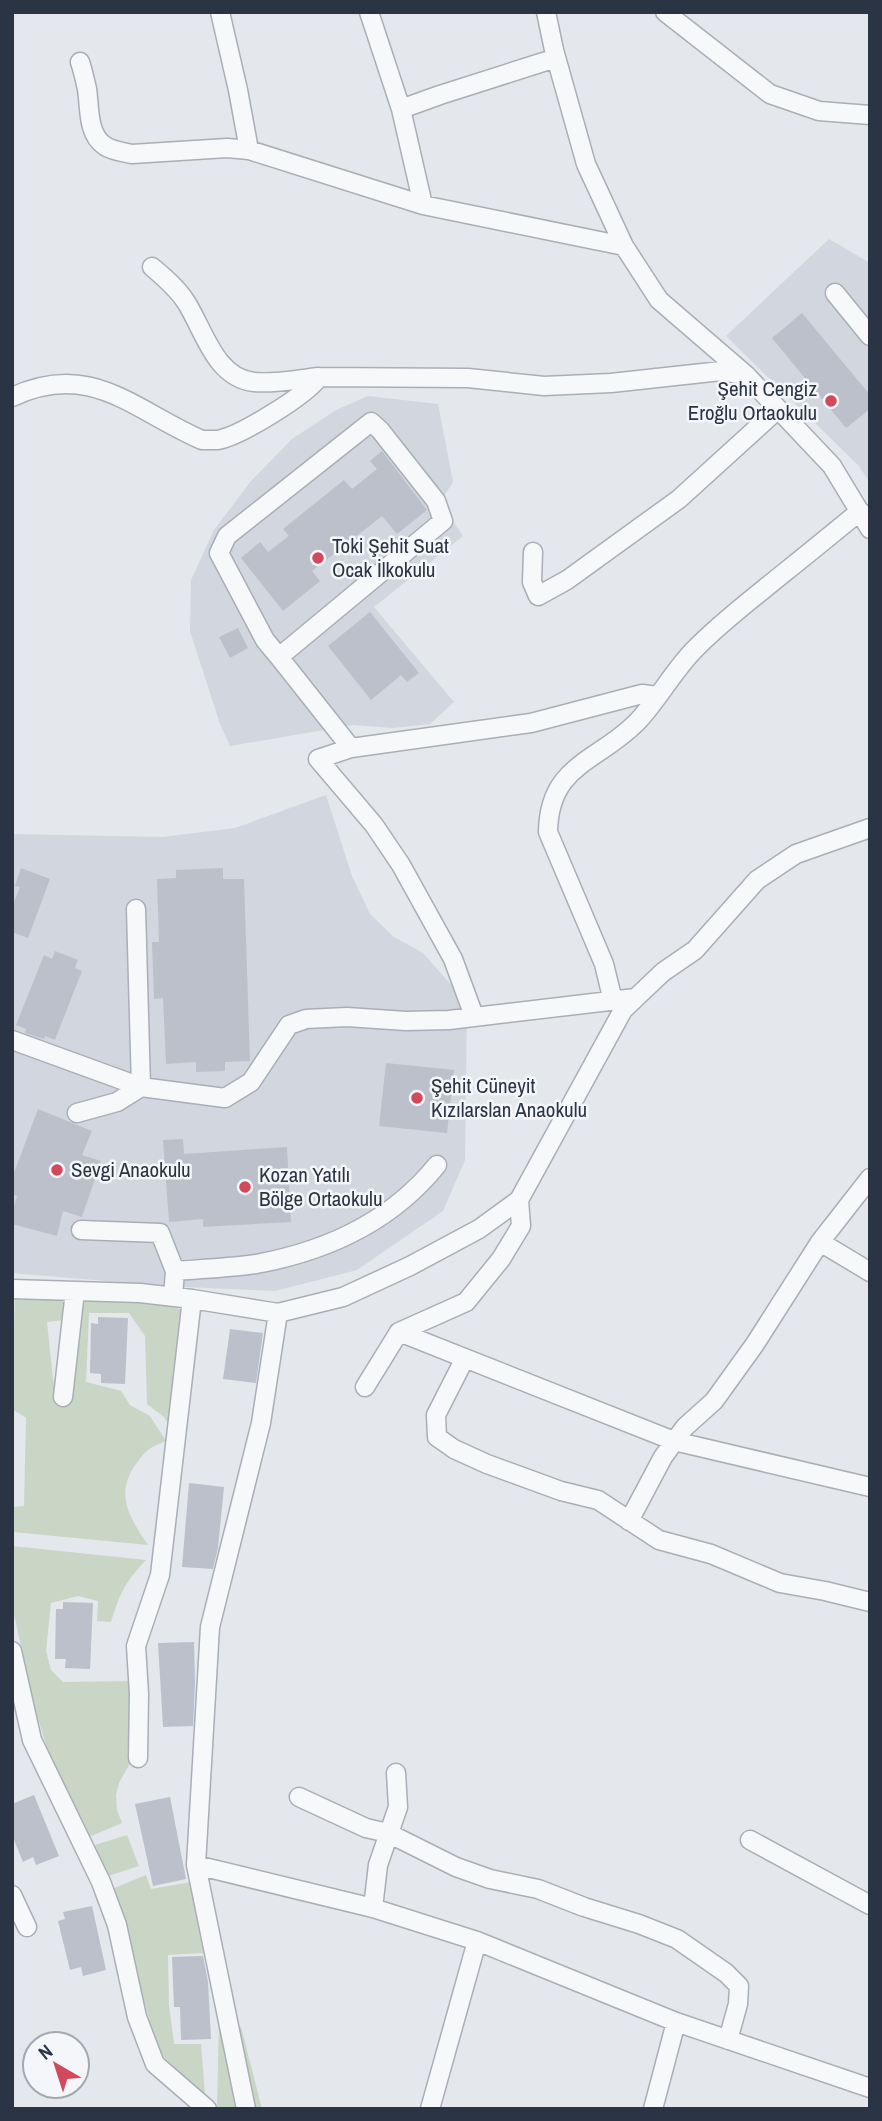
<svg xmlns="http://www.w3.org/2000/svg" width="882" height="2121" font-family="'Archivo Narrow',sans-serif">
<rect width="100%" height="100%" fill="#e4e7ec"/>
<path fill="#d2d6de" d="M829 239 870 263V483L859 466 726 336Z
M368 396 438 404 453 482 440 502 463 536 374 607 454 702 430 724 393 728 353 725 230 746 220 724 190 631 191 580 214 530 251 481 292 439 336 410Z
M326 795 352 876 370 914 394 937 423 953 467 1003 465 1160 443 1211 357 1270 275 1291 164 1286 12 1273V834L162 837 235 828Z"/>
<path fill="#c9d6c5" d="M15 1294 56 1297 63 1301 64 1320 47 1322 53 1379 58 1402 72 1401 80 1302 154 1300 182 1310 170 1427 164 1417 147 1404 145 1336 129 1313H89L86 1382 121 1391 130 1405 150 1416 166 1441C150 1447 146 1450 136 1464 114 1494 130 1518 148 1545L13 1532 12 1507 24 1506 26 1418 12 1409Z
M12 1546 146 1560C125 1582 120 1593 111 1622L97 1621 98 1601 78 1596 51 1603 46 1651 51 1670 63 1682 130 1681 132 1760 119 1783 116 1795 117 1810 122 1823 89 1837 52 1764 35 1709 12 1606Z
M127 1835 139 1866 108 1876 95 1845Z
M146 1875 151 1889 197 1881 218 1952 168 1955 169 2005 174 2044H201L205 2095 180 2075 158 2050 112 1889Z
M219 2024 241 2027 262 2109 217 2108Z"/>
<path fill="#bbc0ca" d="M802 313 870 395V409L846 428 772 338Z
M382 451 427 510 397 534 382 516 312 571 320 581 283 611 241 558 260 542 268 552 289 536 283 529 344 480 352 489 377 469 370 461Z
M370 612 419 673 407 682 401 675 371 700 328 646Z
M238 628 248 648 230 658 219 637Z
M21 868 50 879 28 938 12 932V907L20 887 15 886Z
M223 868V879H244L250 1061 225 1062V1071L196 1072V1062L166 1064 163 998 154 999 152 942H159L157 879 176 878V870Z
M55 951 78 960 75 968 82 971 55 1040 45 1036 44 1039 25 1033 26 1029 16 1025 44 955 52 959Z
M386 1063 454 1070 447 1133 379 1126Z
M38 1109 92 1131 82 1155 101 1161 82 1217 63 1211 57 1236 12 1224V1214L17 1196 12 1194V1178Z
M183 1139 184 1154 287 1147 291 1222 203 1227V1219L169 1222 163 1140Z
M98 1317 128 1318 125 1384 101 1383V1374L90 1373 91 1323 98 1324Z
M230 1329 263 1333 256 1383 223 1379Z
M189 1483 224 1487 218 1548 213 1569 182 1567Z
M63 1602 93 1603 90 1669 65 1668 66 1659H55L56 1609H63Z
M194 1642 195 1683 193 1726 163 1727 158 1643Z
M34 1795 59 1856 36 1865 33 1857 23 1862 12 1835V1804Z
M170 1797 186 1879 153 1886 135 1804Z
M92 1906 106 1970 83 1976 81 1967 70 1970 58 1921 65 1919 63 1912Z
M203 1956 208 1982 211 2039 181 2040 180 2007H174L172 1957Z"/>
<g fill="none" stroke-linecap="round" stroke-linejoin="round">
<g stroke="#a9aeb7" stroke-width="21">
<path id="minor" d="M220 12 238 90 249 150
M369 12 401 109 423 205
M546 12 554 50 586 164 624 246 659 300 746 375 832 466 870 529
M665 12 770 94 819 111 870 115
M80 62C83 71 85 80 87 89 90 108 87 134 105 146 113 151 123 152 132 154L227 148 249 150 423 205 624 246
M401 109 440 95 556 58
M152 267C164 277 177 288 186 302 204 330 215 378 254 382 275 384 299 379 319 377
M835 293 870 336
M12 397C91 360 133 410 202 440 207 440 213 440 218 440 240 436 307 395 319 377L468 378 544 386 611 383 721 371 746 375
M533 552 532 582 538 596 567 580 679 499 778 409
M279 657 265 640 219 553 227 536 371 422 380 430 436 501 443 521 279 657 351 748
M613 1001 604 964 548 832C549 764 598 762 637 722 658 700 672 673 693 651 716 627 743 606 769 585 800 560 830 536 860 511
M474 1016 453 959 401 865 374 825 318 759 351 748 531 723 642 694 658 696
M12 1040 141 1087 225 1098 251 1082 289 1025 306 1019 347 1017 406 1021 449 1020 635 998
M77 1113 117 1102 141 1087 136 909
M81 1230 160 1233 175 1271
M820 1242 870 1272
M12 1289 140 1293 192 1299 278 1313
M173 1297 175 1271C202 1269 230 1268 256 1264 327 1251 391 1222 437 1165
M399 1332 674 1441 870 1487
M465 1358 436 1415 437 1437 454 1449 487 1464 561 1491 598 1500 659 1540 711 1554 780 1583 825 1591 870 1602
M365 1387 399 1332 466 1302 501 1259 521 1226 519 1200
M63 1397 75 1291
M629 1521 663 1457 685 1427 714 1401 755 1344 820 1242 870 1178
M12 1651 32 1740 101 1882 117 1925 137 2017 155 2064 207 2109
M138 1758 139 1694 136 1646 160 1575 192 1299
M299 1797 366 1828 388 1833 456 1867 490 1879 538 1889 584 1907 639 1924 677 1939 726 1973 739 1986 738 2004 728 2040
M750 1840 870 1905
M196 1865 373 1908 477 1941 676 2022 870 2088
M12 1895 27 1927
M373 1908 378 1865 398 1807 396 1773
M246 2109 196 1865 210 1627 261 1423 278 1313 343 1297 410 1266 479 1229 519 1200 623 1010 663 972 695 950 757 880 796 854 870 828
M430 2109 477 1941
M653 2109 676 2022"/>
</g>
<use href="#minor" stroke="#f7f8fa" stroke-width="18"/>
</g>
<g fill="#d1495b" stroke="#f4f6f9" stroke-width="2.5">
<circle cx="831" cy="401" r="7"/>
<circle cx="318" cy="558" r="7"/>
<circle cx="417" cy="1098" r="7"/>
<circle cx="57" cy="1170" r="7"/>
<circle cx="245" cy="1187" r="7"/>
</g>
<g text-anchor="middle" stroke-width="5" stroke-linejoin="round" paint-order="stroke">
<g font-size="21" fill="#2b3445" stroke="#f4f6f9" text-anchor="start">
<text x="817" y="396" text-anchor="end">Şehit Cengiz<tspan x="817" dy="24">Eroğlu Ortaokulu</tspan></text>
<text x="332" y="553">Toki Şehit Suat<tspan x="332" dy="24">Ocak İlkokulu</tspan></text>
<text x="431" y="1093">Şehit Cüneyit<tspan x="431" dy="24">Kızılarslan Anaokulu</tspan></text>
<text x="71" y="1177">Sevgi Anaokulu</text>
<text x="259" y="1182">Kozan Yatılı<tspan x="259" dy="24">Bölge Ortaokulu</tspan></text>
</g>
</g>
<rect width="882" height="2121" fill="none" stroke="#2b3445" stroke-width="28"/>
<g transform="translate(56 2065) rotate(321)"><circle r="33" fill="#f4f6f9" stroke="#a4a8b1" stroke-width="2"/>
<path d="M0-5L12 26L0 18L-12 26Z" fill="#d1495b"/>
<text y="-10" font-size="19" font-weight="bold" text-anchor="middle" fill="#2b3445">N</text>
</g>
</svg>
